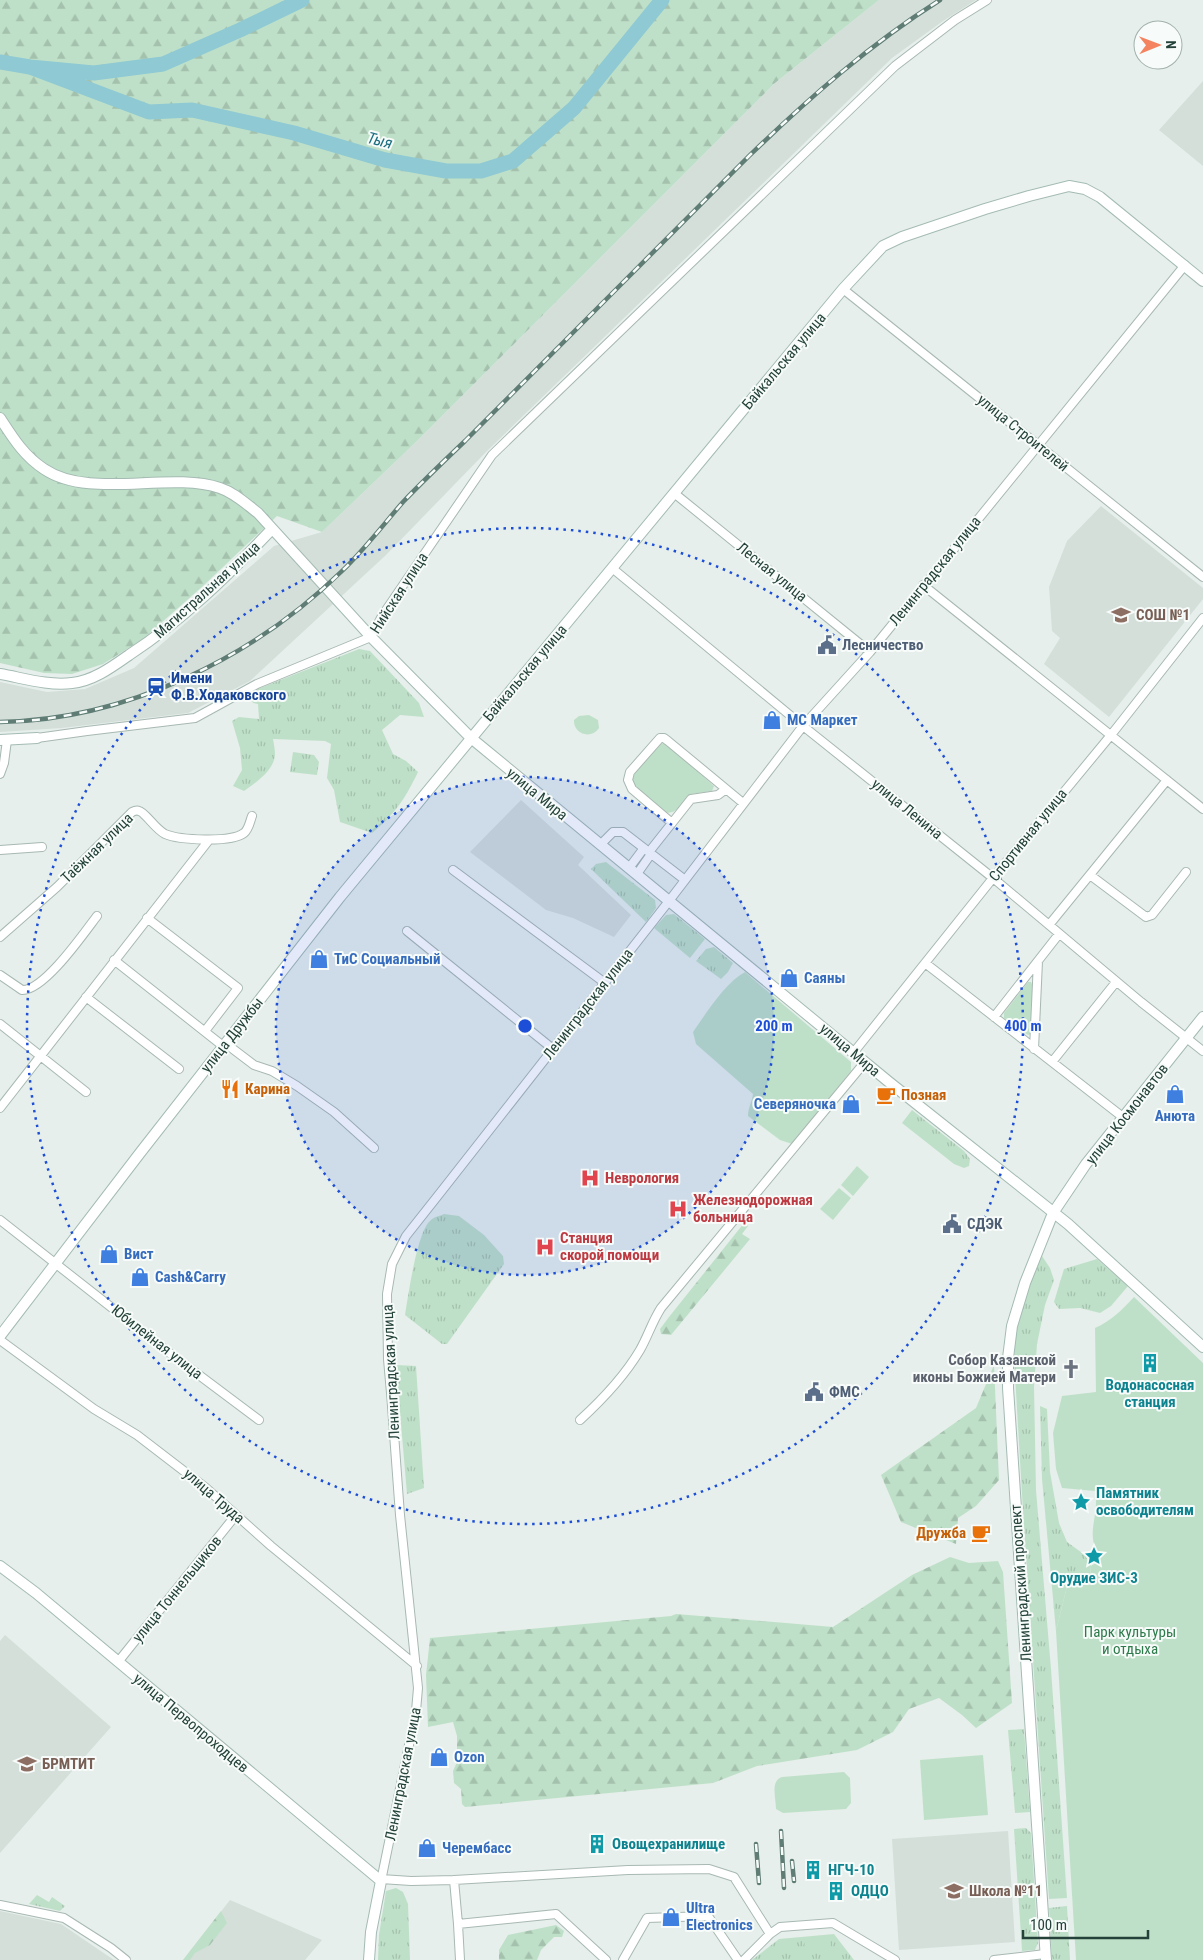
<svg xmlns="http://www.w3.org/2000/svg" width="1203" height="1960" font-family="'Roboto Condensed',sans-serif">
<defs>
<pattern id="grass-tufts" width="24" height="20" patternUnits="userSpaceOnUse" patternTransform="scale(1.25)"><rect width="24" height="20" fill="#bfe0c8"/><path d="M3 7l-1-3M5 7V3M7 7l1-3M15 17l-1-3M17 17v-4M19 17l1-3" fill="none" stroke="#a4c1ad"/></pattern>
<pattern id="forest-firs" width="22" height="20" patternUnits="userSpaceOnUse" patternTransform="scale(1.25)"><rect width="22" height="20" fill="#bfe0c8"/><path d="M5 1l3.5 6h-7zM16 11l3.5 6h-7z" fill="#a4c1ad"/></pattern>
</defs>
<rect width="100%" height="100%" fill="#e6efeb"/>
<path fill="#d4dfda" d="M879 0H976L943 21 892 58 487 451 386 555 250 681 188 713 62 728 0 732V682L47 692 85 689 134 668 274 546 322 532 417 441 775 83Z
M1203 81V166L1159 130Z
M1101 506 1203 588V599L1109 717 1044 664 1060 638 1052 631 1049 587 1067 541Z
M521 800 584 857 578 865 631 915 614 937 573 918 546 910 470 852Z
M5 1635 111 1727 0 1853V1641Z
M1008 1831 1015 1942 899 1950 892 1839Z
M230 1900 322 1940 305 1960H183Z
M0 1911 61 1924 114 1960H0Z"/>
<path fill="url(#grass-tufts)" d="M359 649 370 651 419 703 424 717 400 715 382 730 393 754 406 761 418 772C405 799 395 814 372 833L340 822 334 790 327 778 331 744 325 741 273 739C274 744 275 750 275 755 273 772 256 782 244 791L233 786 242 770 240 748 232 721 239 717 259 719 258 704 253 703 250 696 255 690Z
M293 752 314 755 319 762 317 775 290 772Z
M606 862 655 900 656 908 646 922 591 869 596 864Z
M674 914 705 939 690 958 654 928 666 915Z
M714 947 733 963 728 972 721 979 696 961 706 949Z
M912 1110 964 1151 970 1159 969 1166 964 1168 954 1164 902 1123Z
M444 1214 459 1216 484 1235 503 1256 504 1264 447 1344H442L405 1315C408 1297 417 1232 430 1221 433 1217 440 1216 444 1214Z
M1042 1256 1050 1268 1054 1280 1045 1305 1037 1344 1034 1387 1036 1490 1051 1669 1067 1898 1049 1899 1023 1511 1014 1358 1016 1330 1026 1293Z
M1097 1259 1128 1286 1111 1306 1100 1313 1080 1308 1059 1309 1054 1302 1064 1269Z
M396 1365 416 1366 424 1488 407 1494Z
M1040 1406 1047 1409 1050 1472 1059 1523 1067 1542 1085 1555 1091 1566 1090 1576 1083 1583H1071L1067 1586 1056 1631 1042 1479Z
M1024 1729 1030 1812 1015 1813 1008 1730Z
M1026 1828 1031 1833 1038 1943 1035 1950 1022 1951 1014 1829Z
M396 1888 403 1892 408 1904 410 1960H378L379 1935 386 1891Z
M37 1895 49 1902 52 1897 65 1906 60 1911 29 1904Z
M1067 1906 1070 1960H1052L1049 1908Z
M834 1934 854 1960H752L779 1939Z"/>
<path fill="url(#forest-firs)" d="M0 0H879L775 83 417 441 322 532 277 516 203 586 143 639 103 664 72 674 44 673 0 663Z
M744 1223 748 1226 742 1234 750 1239 671 1335 661 1334 660 1329 669 1317Z
M994 1365 999 1480 976 1506 958 1518 956 1544 901 1522 881 1475 976 1408Z
M950 1557 969 1563 998 1561 1003 1572 1012 1703 976 1728 962 1715 939 1698 909 1709 893 1732 857 1750 757 1766 713 1783 465 1807 462 1804 461 1789 454 1783 453 1771 457 1762V1736L453 1722 428 1727 426 1675 430 1638 671 1616 676 1614 833 1627 912 1575Z
M221 1911 227 1923 210 1945 195 1953 190 1960H183Z
M556 1925 564 1931 562 1937H554L541 1950 537 1960H499V1950L508 1935Z"/>
<path fill="#bfe0c8" d="M589 715 598 720 599 728C591 740 573 734 574 720L579 716Z
M660 743 666 744 714 786 712 791 691 794C682 801 678 816 664 812L637 788C633 784 631 781 632 775Z
M745 972 851 1062V1071L792 1144 780 1140 748 1116C748 1108 752 1102 753 1094L696 1044 693 1032C707 1012 725 983 745 972Z
M1028 982H1031L1033 986 1031 1034 1028 1035 1004 1018V1013Z
M857 1166 869 1177 853 1196 841 1185Z
M839 1188 851 1198 833 1220 820 1209Z
M1134 1297 1203 1363V1960H1076L1056 1631 1067 1586 1071 1583H1083L1090 1576 1091 1566 1100 1560C1084 1529 1100 1520 1095 1491L1062 1488 1056 1469 1053 1433 1062 1396 1096 1392 1095 1328C1111 1321 1122 1310 1134 1297Z
M983 1755 988 1815 924 1820 920 1760Z
M844 1772 850 1778 851 1803 846 1809 783 1813 776 1809C776 1798 770 1781 782 1777Z
M830 1936 831 1948 805 1951 804 1938Z"/>
<g fill="none" stroke-linecap="round" stroke-linejoin="round">
<path stroke="#8ec9d4" stroke-width="15" d="M0 62 30 67 94 73 163 64 240 30 302 0
M30 67 149 112 192 110 294 133 385 160 446 171H481L513 161 574 108 662 0"/>
<g stroke="#a8b8b2" stroke-width="10">
<path id="street" d="M843 289 1203 577
M674 493 870 652
M612 568 803 726 993 878 1141 1002 1203 1051
M923 585 1203 809
M37 738 87 731 195 718 257 684 371 637 382 616 492 455 895 66 955 20 987 0
M0 774 4 763 7 740
M672 823 632 789 628 780 630 772 660 738H664L668 741 743 803
M600 845 613 832H623L685 880
M0 850 42 847
M649 852 691 799 718 795 726 789
M629 868 644 848
M453 870 605 983
M637 874 651 854
M1090 875 1146 917 1152 915 1186 872
M147 918 238 988 205 1031
M1049 925 1167 780
M407 931 553 1049
M0 937 57 887 132 812C134 811 137 810 139 811 145 812 155 829 165 834 179 840 231 843 244 833 249 829 250 821 252 816
M114 960 223 1046
M925 963 1124 1118
M0 975 22 990C44 991 84 933 97 916
M86 997 179 1069
M994 1017 1059 934
M0 1024 86 1092
M225 1043 254 1065 272 1071 297 1086 334 1112 374 1148
M1034 1049 1038 961
M854 1052 993 878 1111 735 1203 618
M1052 1062 1116 982
M0 1108 209 840
M0 1220 167 1351 259 1420
M0 1340 94 1409 137 1435 206 1488 271 1546 417 1666
M580 1420C603 1399 624 1377 640 1350 648 1336 652 1322 661 1308L865 1062
M118 1662 236 1515
M381 1879 411 1881 454 1880 628 1870 709 1869 734 1877 770 1934
M454 1880 458 1924
M381 1881 416 1711 418 1688 400 1515 391 1393 388 1359 387 1294 392 1264 406 1236 440 1193 669 901 803 726 870 652 1185 265
M0 1905 64 1918 111 1948 126 1960
M460 1960 458 1924 556 1914 606 1960
M623 1960 647 1918 708 1916 738 1960
M744 1960 770 1934 780 1927 833 1923 895 1960
M994 1960 1045 1954"/>
</g>
<g stroke="#a4bbb3" stroke-width="12">
<path id="secondary" d="M0 418C13 438 24 456 44 469 90 500 168 471 220 488 235 493 246 504 258 513L371 637 471 738 889 1082 1068 1224 1203 1347
M0 674C23 678 48 686 72 683 93 681 112 667 129 655 183 620 228 575 272 529
M0 740 37 738
M0 1336 140 1153 340 897 843 289 883 246 902 237 985 209 1029 196 1069 186 1085 189 1100 197 1203 281
M0 1566 36 1593 381 1881 371 1932 369 1960
M1046 1960 1008 1388V1358L1012 1326 1025 1283 1053 1213 1086 1164 1203 1017"/>
</g>
<use href="#street" stroke="#fff" stroke-width="8"/>
<use href="#secondary" stroke="#fff" stroke-width="10"/>
<g stroke="#5f7d75" stroke-width="4.5">
<path id="rail" d="M0 722C126 720 253 658 342 571 364 550 383 525 403 502 423 481 444 461 465 441 560 346 654 251 749 156 808 99 870 44 940 0
M781 1831 784 1888
M756 1844 759 1883
M792 1861 794 1881"/>
</g>
<use href="#rail" stroke="#f7fbf9" stroke-width="2.5" stroke-dasharray="8" stroke-linecap="butt"/>
</g>
<circle cx="525" cy="1026" r="249" fill="#1d4ed8" fill-opacity=".12"/>
<g fill="none" stroke="#1d4ed8" stroke-width="2.5" stroke-dasharray="2.5 5">
<circle cx="525" cy="1026" r="249"/>
<circle cx="525" cy="1026" r="498"/>
</g>
<defs>
<g id="school-bare" transform="scale(1.5)"><path d="M0-5L7-2L0 1L-7-2ZM-4 1L0 2.5L4 1V4Q0 6-4 4Z" fill="#8d6e63" stroke="#f7fbf9" stroke-width="2.5" paint-order="stroke"/></g>
<g id="civic-bare" transform="scale(1.5)"><path d="M-.6-6.5H3V-4.5H.6V-3L4-1V1h2V6H-6V1h2V-1L-.6-3ZM-1.2 2.5V6h2.4V2.5Z" fill="#5c6f8a" stroke="#f7fbf9" stroke-width="2.5" paint-order="stroke"/></g>
<g id="station-bare" transform="scale(1.5)"><path d="M-3-6H3Q5-6 5-4V2Q5 4 3 4L4.5 6H3L1.5 4h-3L-3 6H-4.5L-3 4Q-5 4-5 2V-4Q-5-6-3-6ZM-3.5-4v3h7v-3ZM-3.5 1v1.5H-2V1ZM2 1v1.5H3.5V1Z" fill="#1a4fb4" stroke="#f7fbf9" stroke-width="2.5" paint-order="stroke"/></g>
<g id="shop-bare" transform="scale(1.5)"><path d="M-5-2.5h2.3a2.7 3.5 0 0 1 5.4 0H5L5.5 6h-11ZM-1.5-2.5h3a1.5 2.3 0 0 0-3 0Z" fill="#3f7fe0" stroke="#f7fbf9" stroke-width="2.5" paint-order="stroke"/></g>
<g id="restaurant-bare" transform="scale(1.5)"><path d="M-5-6h1v4h1v-4h1v4h1v-4h1v5L-1.5 .5V6h-2V.5L-5-1ZM5-6V6H3V1.5H1.5Q1.5-4 5-6Z" fill="#e8710a" stroke="#f7fbf9" stroke-width="2.5" paint-order="stroke"/></g>
<g id="cafe-bare" transform="scale(1.5)"><path d="M-5.5-4.5H6V0H3Q3 3.5 0 3.5H-2.5Q-5.5 3.5-5.5 0ZM3-3.2v2h1.7v-2ZM-6 4.5H4V6H-6Z" fill="#e8710a" stroke="#f7fbf9" stroke-width="2.5" paint-order="stroke"/></g>
<g id="hospital-bare" transform="scale(1.5)"><path d="M-5-5h3v3.5h4V-5h3V5h-3V1.5h-4V5h-3Z" fill="#e0444e" stroke="#f7fbf9" stroke-width="2.5" paint-order="stroke"/></g>
<g id="building-bare" transform="scale(1.5)"><path d="M-4-6H4V6H1V3H-1V6H-4ZM-2.5-4.3h1.7v1.8h-1.7ZM.8-4.3h1.7v1.8H.8ZM-2.5-1h1.7V.8h-1.7ZM.8-1h1.7V.8H.8Z" fill="#0f9aa8" stroke="#f7fbf9" stroke-width="2.5" paint-order="stroke"/></g>
<g id="church-bare" transform="scale(1.5)"><path d="M-1.2-6h2.4v3.5h3.3v2.4h-3.3V6h-2.4V-.1h-3.3v-2.4h3.3Z" fill="#6b7280" stroke="#f7fbf9" stroke-width="2.5" paint-order="stroke"/></g>
<g id="sight-bare" transform="scale(1.5)"><path d="M0-6L1.8-2.2L6-1.7L2.9 1.2L3.7 5.4L0 3.3L-3.7 5.4L-2.9 1.2L-6-1.7L-1.8-2.2Z" fill="#0f9aa8" stroke="#f7fbf9" stroke-width="2.5" paint-order="stroke"/></g>
<g id="university-bare" transform="scale(1.5)"><path d="M0-5L7-2L0 1L-7-2ZM-4 1L0 2.5L4 1V4Q0 6-4 4Z" fill="#8d6e63" stroke="#f7fbf9" stroke-width="2.5" paint-order="stroke"/></g>
</defs>
<g fill-rule="evenodd">
<use href="#school-bare" x="1121" y="615"/>
<use href="#civic-bare" x="827" y="645"/>
<use href="#station-bare" x="156" y="687"/>
<use href="#shop-bare" x="772" y="720"/>
<use href="#shop-bare" x="319" y="959"/>
<use href="#shop-bare" x="789" y="978"/>
<use href="#restaurant-bare" x="230" y="1089"/>
<use href="#shop-bare" x="1175" y="1094"/>
<use href="#cafe-bare" x="886" y="1095"/>
<use href="#shop-bare" x="851" y="1104"/>
<use href="#hospital-bare" x="590" y="1178"/>
<use href="#hospital-bare" x="678" y="1209"/>
<use href="#civic-bare" x="952" y="1224"/>
<use href="#hospital-bare" x="545" y="1247"/>
<use href="#shop-bare" x="109" y="1254"/>
<use href="#shop-bare" x="140" y="1277"/>
<use href="#building-bare" x="1150" y="1363"/>
<use href="#church-bare" x="1071" y="1369"/>
<use href="#civic-bare" x="814" y="1392"/>
<use href="#sight-bare" x="1081" y="1502"/>
<use href="#cafe-bare" x="981" y="1533"/>
<use href="#sight-bare" x="1094" y="1556"/>
<use href="#shop-bare" x="439" y="1757"/>
<use href="#university-bare" x="27" y="1764"/>
<use href="#building-bare" x="597" y="1844"/>
<use href="#shop-bare" x="427" y="1848"/>
<use href="#building-bare" x="813" y="1870"/>
<use href="#building-bare" x="836" y="1891"/>
<use href="#school-bare" x="954" y="1891"/>
<use href="#shop-bare" x="671" y="1917"/>
</g>
<g text-anchor="middle" stroke-width="4" stroke-linejoin="round" paint-order="stroke">
<g font-size="15" fill="#24423a" stroke="#f7fbf9">
<text transform="translate(784 361) rotate(-50)" y="5">Байкальская улица</text>
<text transform="translate(1023 433) rotate(39)" y="5">улица Строителей</text>
<text transform="translate(935 571) rotate(-51)" y="5">Ленинградская улица</text>
<text transform="translate(772 572) rotate(39)" y="5">Лесная улица</text>
<text transform="translate(207 590) rotate(-42)" y="5">Магистральная улица</text>
<text transform="translate(399 593) rotate(-57)" y="5">Нийская улица</text>
<text transform="translate(525 673) rotate(-50)" y="5">Байкальская улица</text>
<text transform="translate(537 794) rotate(39)" y="5">улица Мира</text>
<text transform="translate(907 809) rotate(39)" y="5">улица Ленина</text>
<text transform="translate(1028 835) rotate(-51)" y="5">Спортивная улица</text>
<text transform="translate(97 848) rotate(-44)" y="5">Таёжная улица</text>
<text transform="translate(588 1004) rotate(-52)" y="5">Ленинградская улица</text>
<text transform="translate(232 1035) rotate(-52)" y="5">улица Дружбы</text>
<text transform="translate(850 1050) rotate(40)" y="5">улица Мира</text>
<text transform="translate(1127 1114) rotate(-52)" y="5">улица Космонавтов</text>
<text transform="translate(157 1342) rotate(38)" y="5">Юбилейная улица</text>
<text transform="translate(391 1372) rotate(-93)" y="5">Ленинградская улица</text>
<text transform="translate(214 1496) rotate(41)" y="5">улица Труда</text>
<text transform="translate(1021 1583) rotate(-94)" y="5">Ленинградский проспект</text>
<text transform="translate(177 1589) rotate(-51)" y="5">улица Тоннельщиков</text>
<text transform="translate(191 1723) rotate(40)" y="5">улица Первопроходцев</text>
<text transform="translate(403 1774) rotate(-79)" y="5">Ленинградская улица</text>
</g>
<g font-size="15" font-weight="bold" fill="#785e54" stroke="#f7fbf9" text-anchor="start">
<text x="1136" y="620">СОШ №1</text>
<text x="42" y="1769">БРМТИТ</text>
<text x="969" y="1896">Школа №11</text>
</g>
<g font-size="15" font-weight="bold" fill="#4e5e75" stroke="#f7fbf9" text-anchor="start">
<text x="842" y="650">Лесничество</text>
<text x="967" y="1229">СДЭК</text>
<text x="829" y="1397">ФМС</text>
</g>
<g font-size="15" font-weight="bold" fill="#164399" stroke="#f7fbf9" text-anchor="start">
<text x="171" y="683">Имени<tspan x="171" dy="17">Ф.В.Ходаковского</tspan></text>
</g>
<g font-size="15" font-weight="bold" fill="#366cbe" stroke="#f7fbf9" text-anchor="start">
<text x="787" y="725">МС Маркет</text>
<text x="334" y="964">ТиС Социальный</text>
<text x="804" y="983">Саяны</text>
<text x="836" y="1109" text-anchor="end">Северяночка</text>
<text x="1175" y="1121" text-anchor="middle">Анюта</text>
<text x="124" y="1259">Вист</text>
<text x="155" y="1282">Cash&amp;Carry</text>
<text x="454" y="1762">Ozon</text>
<text x="442" y="1853">Черембасс</text>
<text x="686" y="1913">Ultra<tspan x="686" dy="17">Electronics</tspan></text>
</g>
<g font-size="15" font-weight="bold" fill="#c56008" stroke="#f7fbf9" text-anchor="start">
<text x="245" y="1094">Карина</text>
<text x="901" y="1100">Позная</text>
<text x="966" y="1538" text-anchor="end">Дружба</text>
</g>
<g font-size="15" font-weight="bold" fill="#be3a42" stroke="#f7fbf9" text-anchor="start">
<text x="605" y="1183">Неврология</text>
<text x="693" y="1205">Железнодорожная<tspan x="693" dy="17">больница</tspan></text>
<text x="560" y="1243">Станция<tspan x="560" dy="17">скорой помощи</tspan></text>
</g>
<g font-size="15" font-weight="bold" fill="#5b616d" stroke="#f7fbf9" text-anchor="end">
<text x="1056" y="1365">Собор Казанской<tspan x="1056" dy="17">иконы Божией Матери</tspan></text>
</g>
<g font-size="15" font-weight="bold" fill="#0d838f" stroke="#f7fbf9" text-anchor="start">
<text x="1150" y="1390" text-anchor="middle">Водонасосная<tspan x="1150" dy="17">станция</tspan></text>
<text x="1096" y="1498">Памятник<tspan x="1096" dy="17">освободителям</tspan></text>
<text x="1094" y="1583" text-anchor="middle">Орудие ЗИС-3</text>
<text x="612" y="1849">Овощехранилище</text>
<text x="828" y="1875">НГЧ-10</text>
<text x="851" y="1896">ОДЦО</text>
</g>
<g font-size="15" fill="#2d7a4b" stroke="#f7fbf9">
<text x="1130" y="1637">Парк культуры<tspan x="1130" dy="17">и отдыха</tspan></text>
</g>
<g font-size="16" font-style="italic" fill="#1c6f80" stroke="#f7fbf9">
<text transform="translate(380 140) rotate(15)" y="6">Тыя</text>
</g>
</g>
<circle cx="525" cy="1026" r="8" fill="#1d4ed8" stroke="#f7fbf9" stroke-width="2.5"/>
<g font-size="15" text-anchor="middle" font-weight="bold" fill="#1d4ed8" stroke="#f7fbf9" stroke-width="4" stroke-linejoin="round" paint-order="stroke">
<text x="774" y="1031">200 m</text>
<text x="1023" y="1031">400 m</text>
</g>
<g transform="translate(1158 45) rotate(89)"><circle r="24" fill="#f7fbf9" stroke="#a3b1ad"/>
<path d="M0-4L9 19L0 12L-9 19Z" fill="#f4845f"/>
<text y="-8" font-size="14" font-weight="bold" text-anchor="middle" fill="#24423a">N</text>
</g>
<path d="M1023 1930v8h125v-8" fill="none" stroke="#24423a" stroke-width="2.5"/>
<text x="1030" y="1930" font-size="15" fill="#24423a" stroke="#f7fbf9" stroke-width="4" paint-order="stroke">100 m</text>
</svg>
